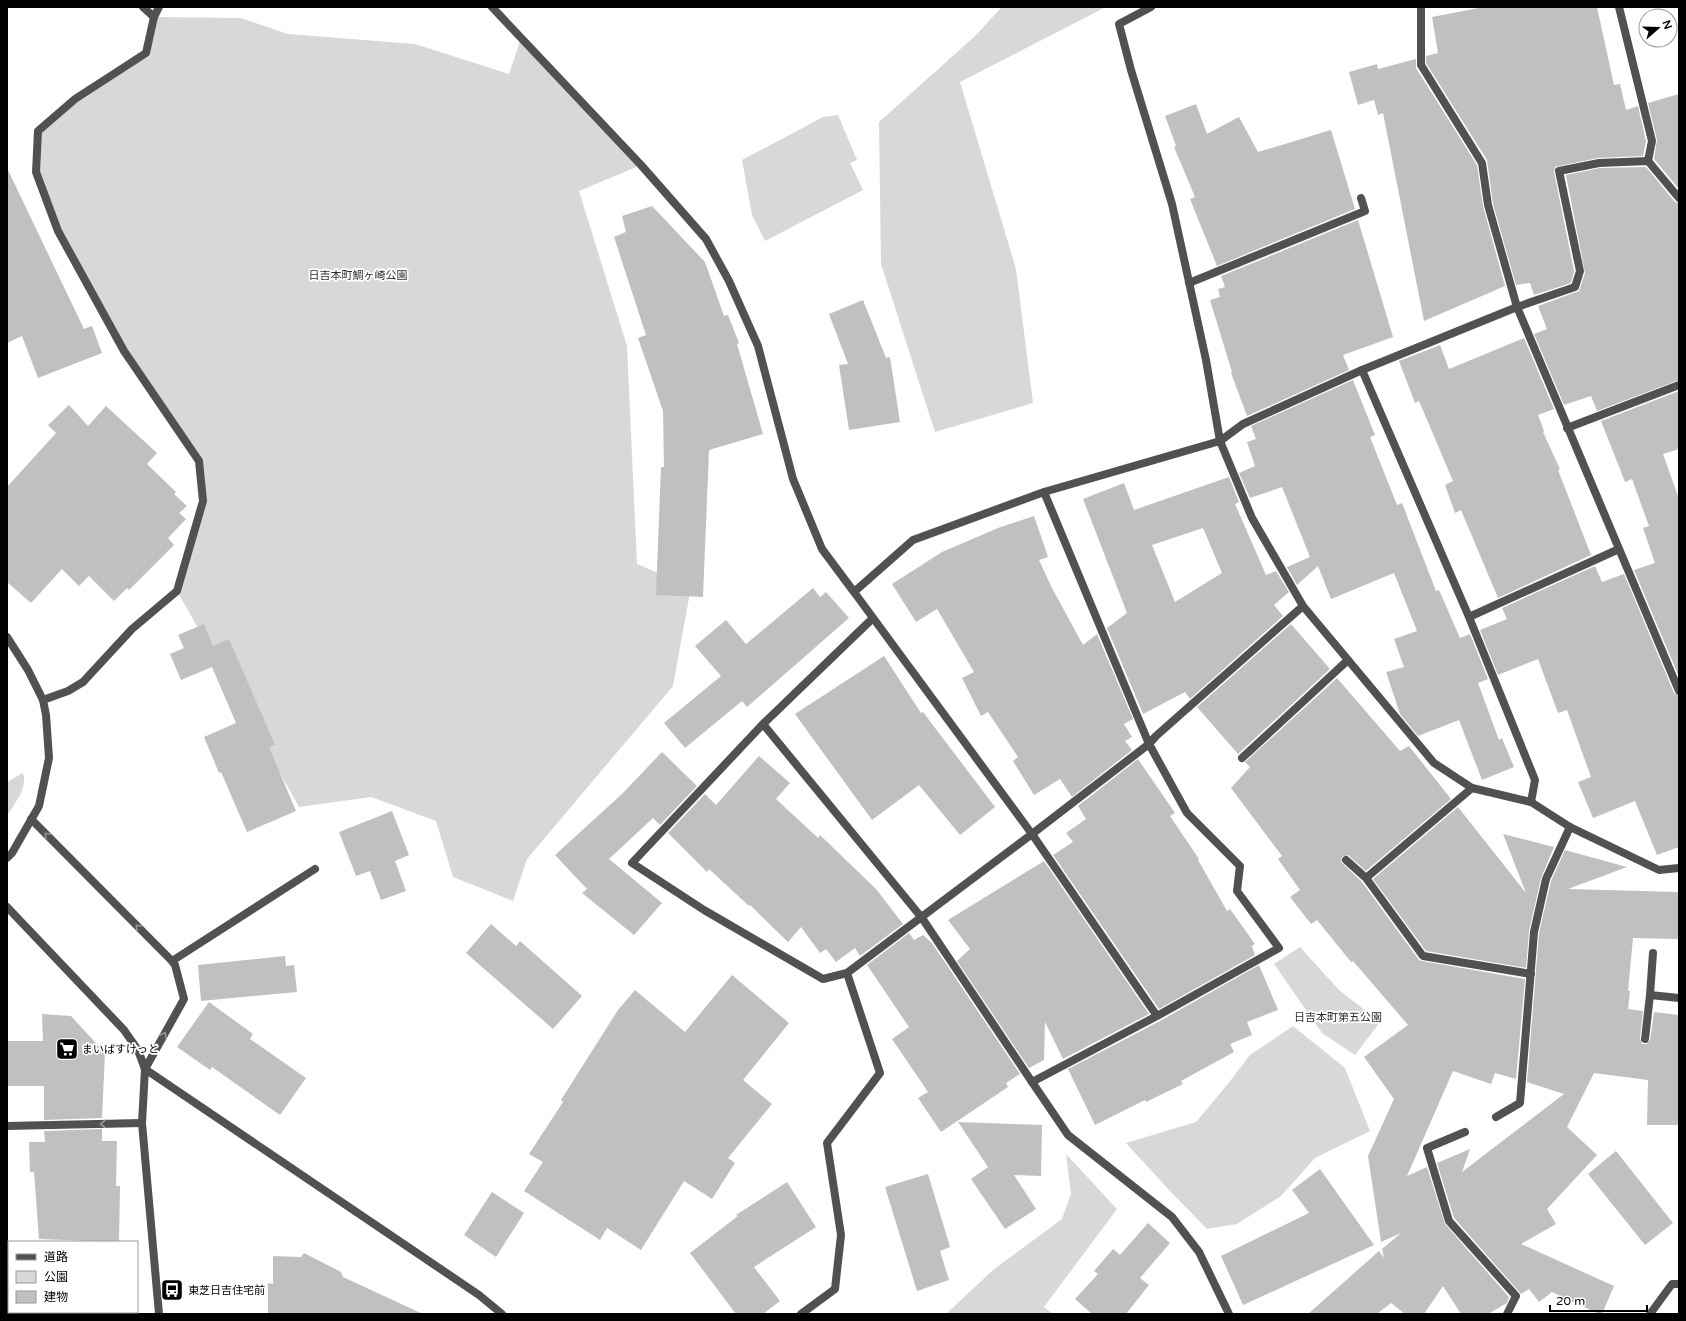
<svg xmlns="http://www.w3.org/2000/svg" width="1686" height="1321" font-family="'Varela Round','Noto Sans JP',sans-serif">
<rect width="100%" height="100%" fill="#fff"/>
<path fill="#d8d8d8" d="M1002 7H1106L960 82 1016 269 1033 403 935 432 881 264 879 122 974 37Z
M154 17 241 18 288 34 415 44 509 74 521 38 641 165 579 191 627 346 637 564 691 587 673 686 527 859 513 901 453 877 436 821 371 797 299 807 177 591 203 501 199 461 124 351 58 231 36 172 38 131 75 99 146 53Z
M838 115 857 160 850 163 863 190 765 241 752 215 742 160 823 117Z
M23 773C28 787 16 801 9 813L7 812V782Z
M1300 947 1339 990 1380 1022 1355 1055 1322 1033 1274 964Z
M1293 1026 1345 1068 1370 1131 1315 1158 1281 1196 1237 1224 1207 1229 1169 1190 1126 1143 1196 1122 1227 1085 1250 1055Z
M1066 1154 1117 1209 1044 1307 1053 1314H946L993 1270 1062 1219 1071 1194Z"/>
<path fill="#c0c0c0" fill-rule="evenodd" d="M1484 7H1597L1614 85 1620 84 1626 110 1638 106 1646 141 1643 156 1598 158 1555 167 1554 172 1574 271 1571 283 1534 295 1530 283 1516 285 1493 204 1487 160 1426 63V56L1438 53 1432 17Z
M1416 59V68L1477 165 1483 206 1505 286 1424 321 1383 113 1378 115 1374 100 1358 105 1349 72 1377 64 1378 69Z
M1679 94V189L1654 159 1657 140 1648 103Z
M1196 104 1207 134 1239 117 1258 152 1331 130 1355 209 1217 266 1190 199 1195 197 1174 147 1176 146 1165 116Z
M1646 167 1675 202 1679 203V380L1597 411 1591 396 1564 405 1534 334 1547 329 1538 306 1579 291 1585 273 1566 175 1600 168Z
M7 168 84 329 92 326 102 353 38 378 22 336 7 343Z
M652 206 705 262 724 316 728 315 739 343 737 344 763 434 709 450 703 597 656 595 661 467H664L663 411 638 338 646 335 614 237 626 232 622 216Z
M1358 220 1393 337 1343 355 1349 370 1247 416 1231 373 1232 372 1210 300 1220 297 1218 289 1225 287 1221 276Z
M863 300 886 358 890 357 900 422 849 430 839 365 848 364 829 314Z
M1524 338 1554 409 1538 415 1544 431 1543 432 1560 469 1558 470 1591 555 1498 598 1461 510 1455 513 1445 485 1453 481 1419 401 1415 403 1399 361 1440 345 1449 369Z
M1353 380 1375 435 1370 437 1397 505 1402 503 1436 591 1439 590 1460 638 1470 634 1488 679 1478 683 1499 740 1502 738 1514 767 1482 780 1459 720 1418 736 1400 714 1386 672 1404 667 1394 639 1417 631 1394 573 1331 599 1318 566 1297 585 1287 567 1310 557 1282 487 1250 498 1239 473 1255 466 1247 442 1256 439 1251 426Z
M1679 391V449L1663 454 1679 499V677L1634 570 1655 563 1643 528 1649 526 1632 479 1625 482 1601 421Z
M69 405 88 426 106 406 157 453 147 464 176 492 174 494 187 506 179 513 186 519 168 538 174 545 129 590 127 588 114 601 89 576 79 586 62 569 31 603 7 582V487L56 433 48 425Z
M1229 477 1239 502 1235 504 1266 575 1276 571 1289 592 1274 605 1283 616 1190 699 1185 692 1143 714 1107 628 1127 613 1083 499 1124 483 1134 510ZM1203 528 1222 573 1175 602 1152 545Z
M1034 516 1048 557 1039 560 1052 588 1083 645 1097 634 1133 719 1124 724 1132 737 1125 741 1132 750 1072 797 1060 779 1034 795 1013 761 1018 757 988 712 981 716 962 678 974 672 937 609 916 622 892 584 942 552 998 528Z
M1595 566 1602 582 1624 574 1674 693 1679 696V847L1657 855 1635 801 1593 818 1578 782 1591 777 1567 710 1558 713 1538 659 1498 675 1480 630 1507 619 1502 608Z
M813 588 820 597 826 592 849 618 747 707 742 701 685 748 664 723 721 676 695 646 726 620 746 644Z
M204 624 213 646 229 639 275 745 269 747 296 811 247 832 221 772 219 773 204 737 236 723 212 667 181 680 170 654 184 648 178 635Z
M1291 624 1330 669 1238 754 1197 707Z
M884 656 921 713 923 712 995 807 960 835 919 785 872 820 795 714Z
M1337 678 1400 751 1409 746 1451 799 1366 871 1348 855 1342 857 1341 862 1362 882 1419 960 1422 961 1525 979 1516 1079 1495 1073 1491 1084 1453 1071 1407 1176 1427 1167 1445 1224 1509 1297 1507 1303 1488 1314H1461L1443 1286 1424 1314H1405L1391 1303 1377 1314H1308L1379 1251 1384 1258 1382 1249 1401 1233 1381 1242 1368 1156 1394 1099 1364 1057 1408 1025 1353 961 1351 962 1317 920 1311 924 1290 897 1300 890 1278 859 1282 856 1231 788 1250 767 1245 762Z
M662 752 697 786 660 825 653 818 609 859 662 903 634 935 582 893 587 889 555 855 622 794Z
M759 756 790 783 776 799 818 838 820 835 876 889 903 924 860 956 855 948 836 962 826 949 820 953 801 927 788 942 750 905 749 906 709 869 707 872 668 833 705 794 716 805Z
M1138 759 1175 813 1170 816 1199 859 1198 860 1227 911 1230 909 1255 944 1252 946 1255 955 1159 1009 1053 855 1073 842 1066 833 1086 819 1078 806Z
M1458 807 1526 893 1503 834 1554 847 1541 878 1529 931 1526 968 1426 951 1373 879Z
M392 811 409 855 395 861 406 891 381 900 370 871 356 876 339 832Z
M1565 850 1627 867 1568 889 1679 892 1678 939 1633 938 1628 991H1630L1628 1009 1643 1011 1640 1038 1642 1044H1647L1650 1040 1654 1012 1679 1015 1678 1125H1647L1648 1080 1594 1073 1567 1127 1597 1155 1547 1209 1556 1224 1521 1244 1614 1286 1602 1314H1599L1552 1292 1539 1302 1529 1289 1521 1294 1454 1218 1437 1163 1470 1149 1462 1172 1564 1094 1527 1082 1539 933 1551 881Z
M1044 861 1149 1014 1063 1059 1045 1022 1044 1060 1029 1068 957 961 970 949 948 920Z
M491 924 516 946 520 941 582 996 553 1029 466 953Z
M909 933 914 940 923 935 932 943 1020 1074 1006 1083 1008 1087 941 1132 918 1098 928 1092 892 1039 909 1027 867 965Z
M285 956 286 966 294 965 297 992 201 1001 198 965Z
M1259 965 1278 1010 1247 1022 1252 1035 1230 1044 1234 1052 1181 1081 1183 1084 1146 1102 1145 1100 1095 1125 1068 1069 1160 1021Z
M732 975 789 1023 743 1080 772 1104 728 1158 735 1163 712 1199 684 1181 641 1250 607 1228 600 1240 524 1191 543 1162 529 1154 563 1102 561 1100 618 1010 635 990 685 1032Z
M209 1002 253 1034 250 1039 306 1078 280 1115 212 1067 210 1070 177 1047Z
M42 1014 71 1016 105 1053 102 1118 44 1120V1086H7V1041H43Z
M958 1122 1042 1125 1041 1176 1014 1175 1036 1209 1005 1229 971 1179 988 1167Z
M102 1129V1141H117L116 1186H120L119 1242 39 1239 34 1172H30L29 1142H45L44 1131Z
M1616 1151 1673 1223 1645 1245 1588 1174Z
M1320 1169 1374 1245 1243 1305 1221 1256 1309 1213 1292 1190Z
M928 1174 950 1247 940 1251 949 1280 917 1291 885 1187Z
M787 1182 816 1227 754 1267 780 1301 763 1314H736L690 1253 738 1216 736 1215Z
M492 1192 524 1213 496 1257 464 1235Z
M1148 1223 1170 1243 1140 1278 1149 1285 1126 1314H1092L1075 1299 1098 1274 1094 1271 1113 1249 1120 1255Z
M304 1253 341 1272 343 1277 423 1314H268V1283L273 1284V1256L301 1257Z"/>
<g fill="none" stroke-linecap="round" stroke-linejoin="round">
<path stroke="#515151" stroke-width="8" d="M143 7 154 17
M1421 7V65L1482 163 1488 205 1517 307 1679 691
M1619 7 1652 141 1648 161
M1189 283 1365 211 1361 198
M1362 370 1469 617 1535 780 1531 802
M1567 428 1679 385
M1469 617 1619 549
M763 724 922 918
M1242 758 1348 660
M31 819 172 961 175 965 184 999 145 1069
M1346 860 1366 878 1423 956 1531 974
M1366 878 1472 788
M172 961 315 869
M847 973 823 979 704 910 632 863 763 724 872 619
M1650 995 1653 953
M1645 1039 1650 995 1679 998
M1032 1082 1068 1135 1172 1217 1199 1252 1229 1314
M1496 1117 1520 1103 1534 932 1546 879 1570 827
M1465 1132 1427 1148 1449 1221 1516 1296 1507 1314
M1650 1314 1672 1284H1679"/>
<path stroke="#515151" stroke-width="8" d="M492 7 641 165 706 239 729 281 758 346 793 479 822 549 854 592
M1151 7 1119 24 1131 70 1172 204 1206 360 1220 441 1252 518 1303 606 1434 763 1472 788 1531 802 1570 827 1659 870 1679 868
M43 700 68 691 83 682 132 629 177 591 203 501 199 461 124 351 58 231 36 172 38 131 75 99 146 53 154 17 159 7
M922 918 1032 1082 1157 1016 1279 948 1237 891 1240 866 1187 813 1149 744 1044 492
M1157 1016 1032 834 854 592 913 540 1044 492 1220 441 1243 424 1362 370 1517 307 1575 287 1580 271 1559 171 1599 163 1648 161 1679 198
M7 1126 142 1123
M801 1314 835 1289 841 1235 827 1143 880 1073 847 973 1032 834 1149 744 1156 736 1303 606"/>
<path stroke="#515151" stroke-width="8" d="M7 637 28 670 43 700 46 715 49 758 39 806 12 853 7 858
M7 907 124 1030 138 1050 145 1069 142 1123 159 1314
M145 1069 479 1295 502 1314"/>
</g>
<defs><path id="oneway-chevron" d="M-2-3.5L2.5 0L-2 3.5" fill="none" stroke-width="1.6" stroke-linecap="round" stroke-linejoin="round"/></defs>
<g stroke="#979797">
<use href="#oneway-chevron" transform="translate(47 835) rotate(-135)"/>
<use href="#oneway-chevron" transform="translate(138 927) rotate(-135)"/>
<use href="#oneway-chevron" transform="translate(164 1035) rotate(-61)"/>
<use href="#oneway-chevron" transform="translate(103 1124) rotate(179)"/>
</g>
<defs>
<g id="supermarket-square" transform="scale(1.15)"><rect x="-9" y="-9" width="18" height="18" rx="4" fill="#000" stroke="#fff"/><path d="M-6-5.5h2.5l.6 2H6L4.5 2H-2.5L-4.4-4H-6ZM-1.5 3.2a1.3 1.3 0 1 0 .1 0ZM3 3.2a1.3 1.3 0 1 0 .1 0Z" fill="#fff"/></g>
<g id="bus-square" transform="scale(1.15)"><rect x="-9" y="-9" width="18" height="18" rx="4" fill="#000" stroke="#fff"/><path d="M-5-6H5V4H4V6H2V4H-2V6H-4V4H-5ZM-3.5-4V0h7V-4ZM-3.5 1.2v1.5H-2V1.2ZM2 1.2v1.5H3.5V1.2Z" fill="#fff"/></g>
</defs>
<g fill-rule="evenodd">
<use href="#supermarket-square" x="67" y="1049"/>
<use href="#bus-square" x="172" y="1290"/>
</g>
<g text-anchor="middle" stroke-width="3.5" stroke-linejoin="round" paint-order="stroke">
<g font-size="11" fill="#2f2f2f" stroke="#fff">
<text x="358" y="279">日吉本町鯛ヶ崎公園</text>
<text x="1338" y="1021">日吉本町第五公園</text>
</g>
<g font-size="11" fill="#000" stroke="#fff" text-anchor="start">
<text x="82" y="1053">まいばすけっと</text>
<text x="188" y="1294">東芝日吉住宅前</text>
</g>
</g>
<rect width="1686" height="1321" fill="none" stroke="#000000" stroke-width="16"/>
<rect x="8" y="1241" width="130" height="72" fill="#ffffff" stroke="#999999"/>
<rect x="16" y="1254" width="20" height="6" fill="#515151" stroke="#999999"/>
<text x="44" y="1261" font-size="12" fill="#000000">道路</text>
<rect x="16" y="1271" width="20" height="12" fill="#d8d8d8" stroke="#999999"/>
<text x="44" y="1281" font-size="12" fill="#000000">公園</text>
<rect x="16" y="1291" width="20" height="12" fill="#c0c0c0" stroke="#999999"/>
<text x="44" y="1301" font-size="12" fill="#000000">建物</text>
<g transform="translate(1658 28) rotate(70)"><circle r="19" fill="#ffffff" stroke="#999999"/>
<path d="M0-3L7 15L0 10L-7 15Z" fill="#000000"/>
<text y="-6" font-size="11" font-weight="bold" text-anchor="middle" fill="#000000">N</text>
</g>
<path d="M1550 1305v6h97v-6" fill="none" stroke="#000000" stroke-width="2"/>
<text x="1556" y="1305" font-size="12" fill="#000000" stroke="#ffffff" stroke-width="3" paint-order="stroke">20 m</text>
</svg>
